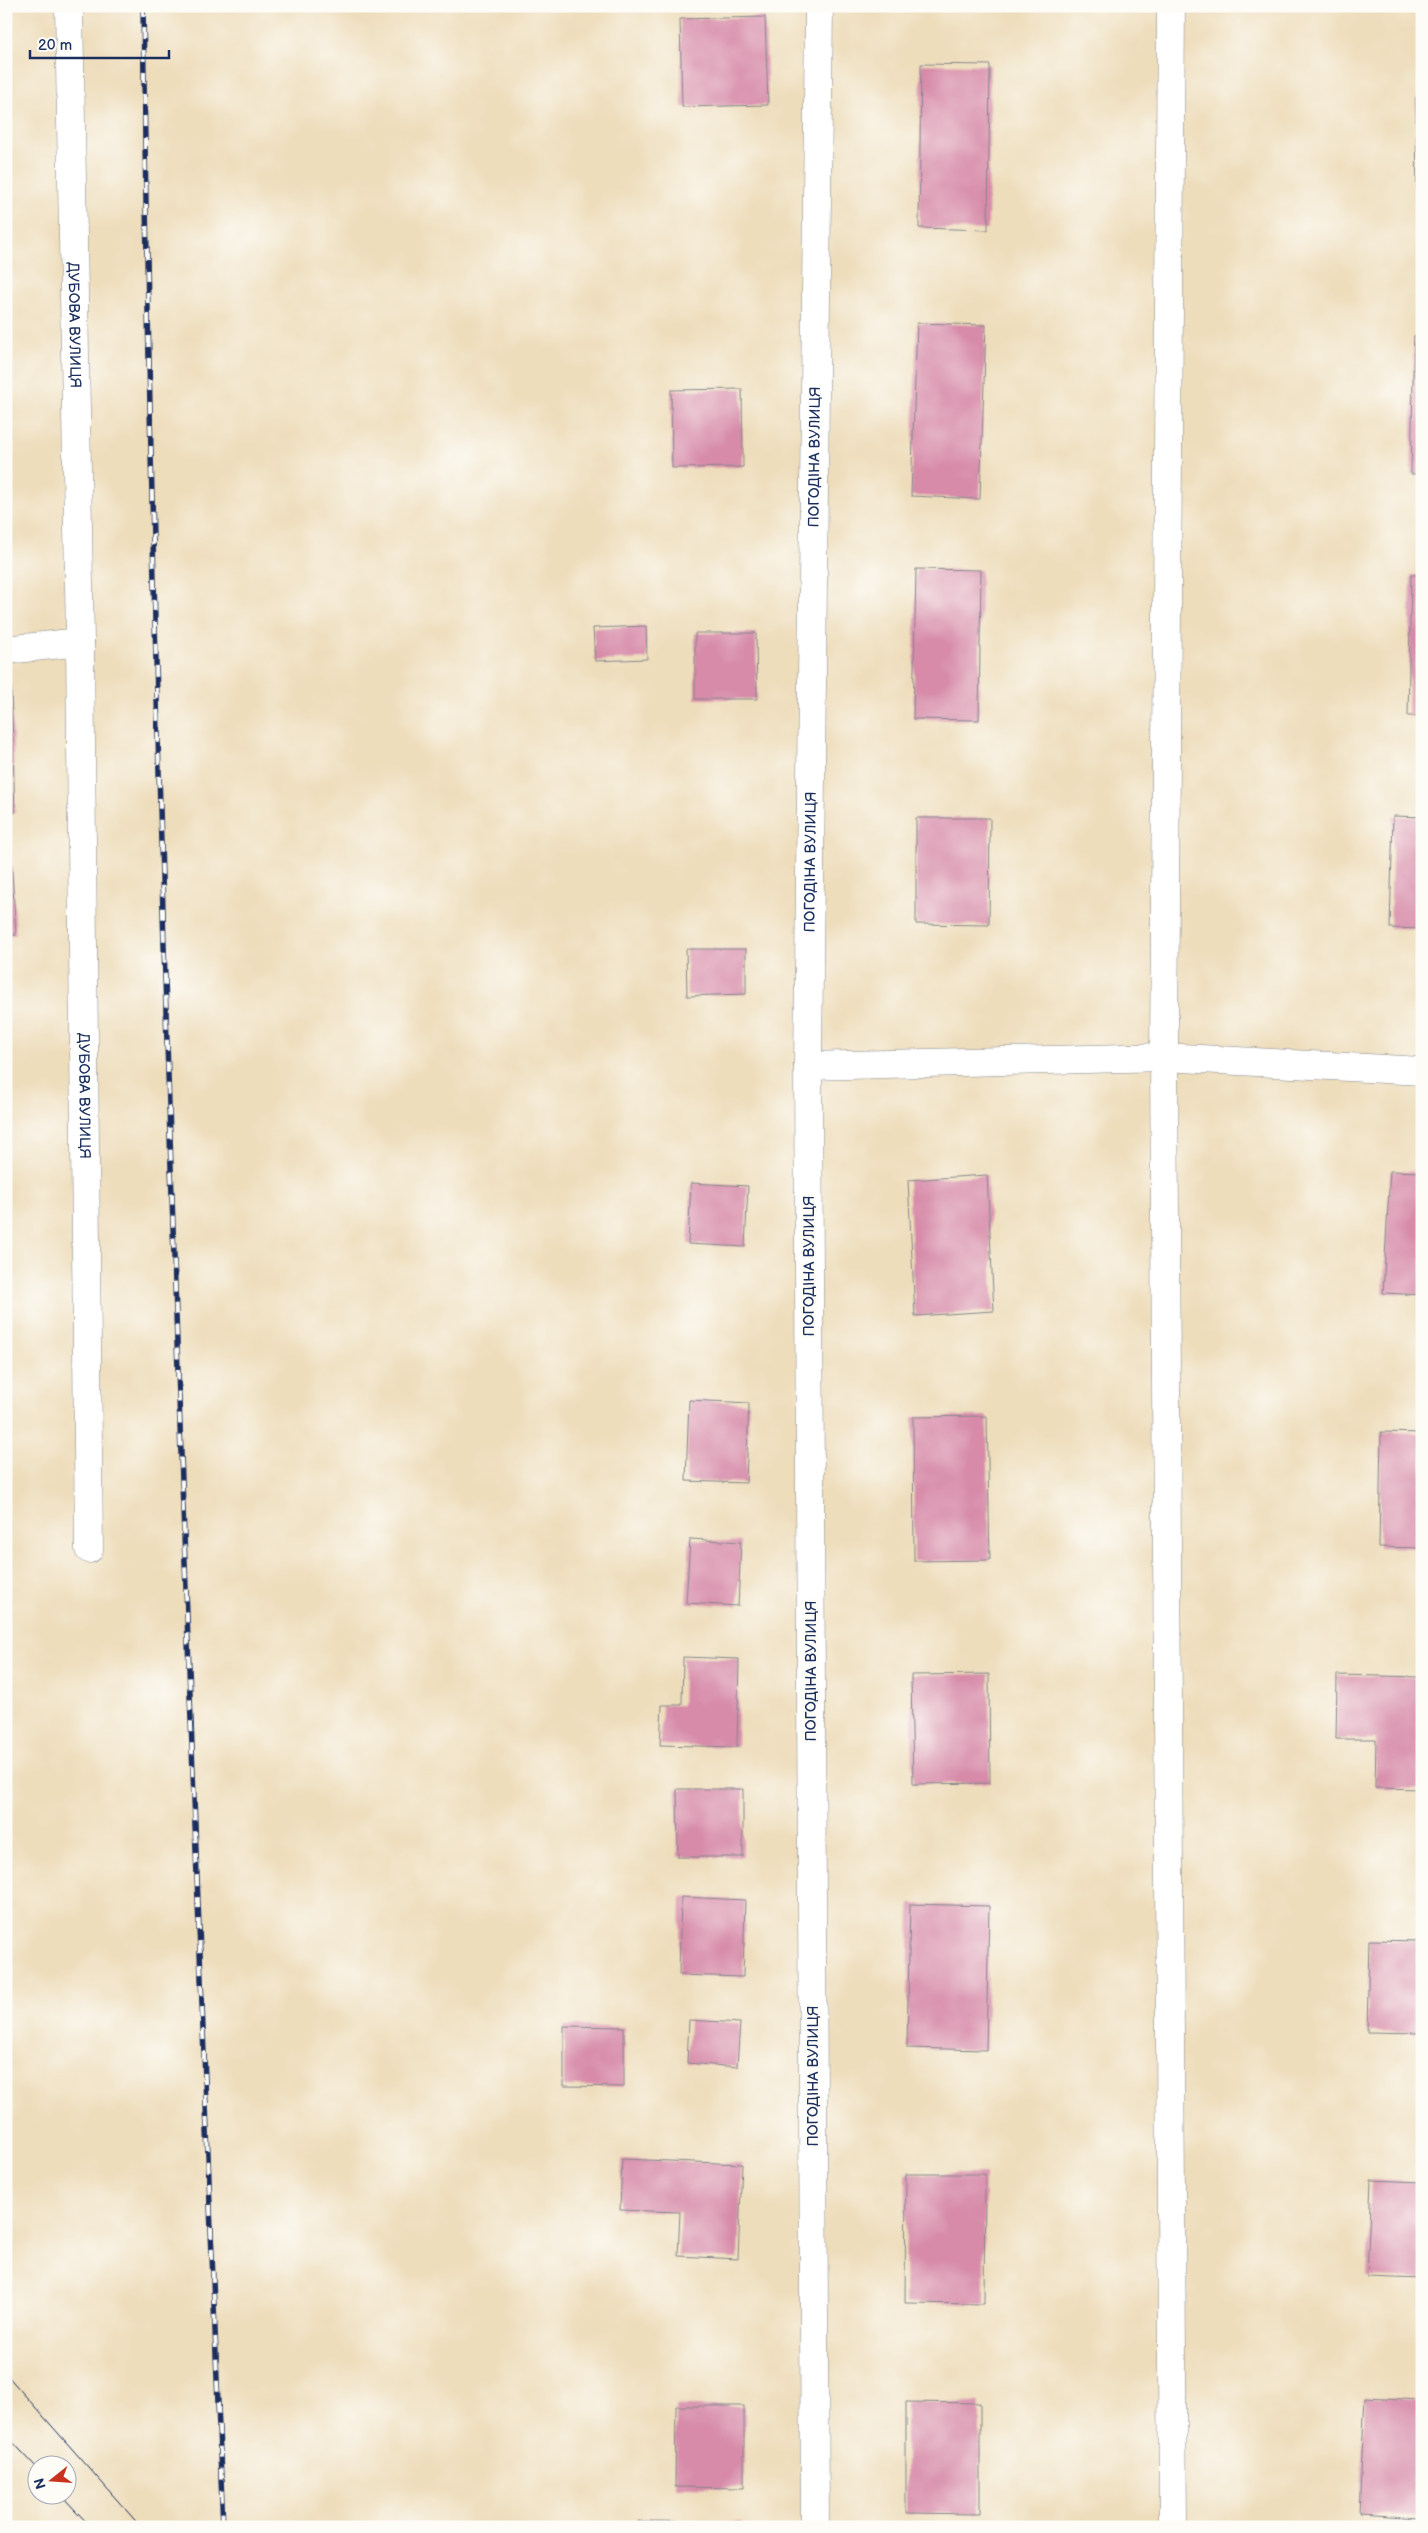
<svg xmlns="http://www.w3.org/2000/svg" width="1428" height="2533" font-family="'Balsamiq Sans',sans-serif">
<rect width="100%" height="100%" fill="#fdfcf7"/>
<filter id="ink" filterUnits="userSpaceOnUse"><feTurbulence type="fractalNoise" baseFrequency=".02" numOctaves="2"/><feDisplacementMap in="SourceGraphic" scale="10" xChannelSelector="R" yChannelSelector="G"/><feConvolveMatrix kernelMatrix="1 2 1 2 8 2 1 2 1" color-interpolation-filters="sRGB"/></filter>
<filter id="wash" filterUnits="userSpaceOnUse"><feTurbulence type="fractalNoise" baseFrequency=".0096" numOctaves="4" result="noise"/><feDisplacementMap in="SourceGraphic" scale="20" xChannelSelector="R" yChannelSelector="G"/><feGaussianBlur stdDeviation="1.12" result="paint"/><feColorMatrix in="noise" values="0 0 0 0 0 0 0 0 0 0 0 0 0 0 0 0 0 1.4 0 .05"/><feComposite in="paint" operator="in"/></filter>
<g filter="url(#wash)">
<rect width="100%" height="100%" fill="#edb"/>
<g id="blocks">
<path fill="#d78ba9" d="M765 17 768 105 682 107 680 19Z
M921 64 990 65 988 230 919 228Z
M1416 98H1422V217L1417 216Z
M917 323 986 325 980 499 911 496Z
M1414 336H1422V474H1411Z
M742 389 743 467 672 468 671 390Z
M916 569 981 570 979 720 913 719Z
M1411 575H1422V716H1408Z
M646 626 647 659 595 661 593 628Z
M695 633H756L757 699H695Z
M6 685H11L15 813H6Z
M1393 816 1422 817V929L1390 928Z
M916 818H990L989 925 916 924Z
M6 856H11L16 935H6Z
M686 949H746V994L687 996Z
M1390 1171 1422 1172V1295L1383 1293Z
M987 1175 994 1311 915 1316 908 1180Z
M691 1183 748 1186 745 1247 688 1244Z
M689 1400 749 1403 746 1483 686 1481Z
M987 1416 990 1560 914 1561 913 1417Z
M1381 1432 1422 1433V1548L1379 1547Z
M690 1539 741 1542 738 1606 686 1603Z
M683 1657 739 1659 737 1747 660 1745 662 1705H682Z
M989 1674 990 1783 913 1784 911 1675Z
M1337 1675 1422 1677V1789L1375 1788 1376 1739H1336Z
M677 1789H743V1857H678Z
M681 1897 745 1900 743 1977 679 1975Z
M910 1904 989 1906 986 2050 907 2048Z
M1369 1940 1422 1941V2033L1367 2032Z
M689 2020 740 2023 737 2067 687 2063Z
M564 2026 624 2027V2087L564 2086Z
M622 2159 742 2164 738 2259 678 2256 680 2212 620 2210Z
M906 2174H985L984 2304 905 2303Z
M1371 2180 1422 2182V2279L1367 2277Z
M1365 2397 1422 2400V2517L1359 2513Z
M906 2402 980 2403V2514L906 2513Z
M676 2406H744V2488L675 2487Z
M638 2521 741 2522V2527H638Z"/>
</g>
</g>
<g filter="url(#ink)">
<use href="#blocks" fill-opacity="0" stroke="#84868c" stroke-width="1"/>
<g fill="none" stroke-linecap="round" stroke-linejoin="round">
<g stroke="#84868c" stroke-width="29">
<g id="minor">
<path id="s1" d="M69 6 80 642 89 1549"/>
<path d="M1171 6 1164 1057 1173 2527"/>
<path d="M6 650 80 642"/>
<path d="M808 1066 1164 1057 1422 1071"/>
<path id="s2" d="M815 2527 808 1066 819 6"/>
</g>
</g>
<use href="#minor" stroke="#fff" stroke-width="28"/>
<path stroke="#1b2f5e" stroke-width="1" d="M6 2374 141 2527
M6 2435 38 2469
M62 2496 91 2527"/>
<g stroke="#1b2f5e" stroke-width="5.5">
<path id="rail" d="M143 6C154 847 189 1687 223 2527"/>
</g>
<use href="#rail" stroke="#fdfcf7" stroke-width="4" stroke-dasharray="11" stroke-linecap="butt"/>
</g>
</g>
<g text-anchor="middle" stroke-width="5" stroke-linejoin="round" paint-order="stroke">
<g font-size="15" fill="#1b2f5e" stroke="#fdfcf7">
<text dy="5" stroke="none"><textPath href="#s1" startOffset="319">ДУБОВА ВУЛИЦЯ</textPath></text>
<text dy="5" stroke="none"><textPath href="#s2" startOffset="2070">ПОГОДІНА ВУЛИЦЯ</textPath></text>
<text dy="5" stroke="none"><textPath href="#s2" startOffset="1665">ПОГОДІНА ВУЛИЦЯ</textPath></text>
<text dy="5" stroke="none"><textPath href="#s1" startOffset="1090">ДУБОВА ВУЛИЦЯ</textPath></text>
<text transform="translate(809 1266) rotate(-90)" y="5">ПОГОДІНА ВУЛИЦЯ</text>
<text transform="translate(811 1671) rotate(-90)" y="5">ПОГОДІНА ВУЛИЦЯ</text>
<text transform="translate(813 2076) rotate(-90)" y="5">ПОГОДІНА ВУЛИЦЯ</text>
</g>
</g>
<rect width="1428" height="2533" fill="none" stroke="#fdfcf7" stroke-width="25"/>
<g transform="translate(52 2480) rotate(253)"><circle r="24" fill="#fdfcf7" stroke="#a3aaba"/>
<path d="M0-4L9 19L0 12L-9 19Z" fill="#c8321e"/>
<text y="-8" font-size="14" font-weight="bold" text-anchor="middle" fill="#1b2f5e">N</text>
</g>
<path d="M30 50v8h139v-8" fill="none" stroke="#1b2f5e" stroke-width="2.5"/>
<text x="38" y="50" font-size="15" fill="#1b2f5e" stroke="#fdfcf7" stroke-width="4" paint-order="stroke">20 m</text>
</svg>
